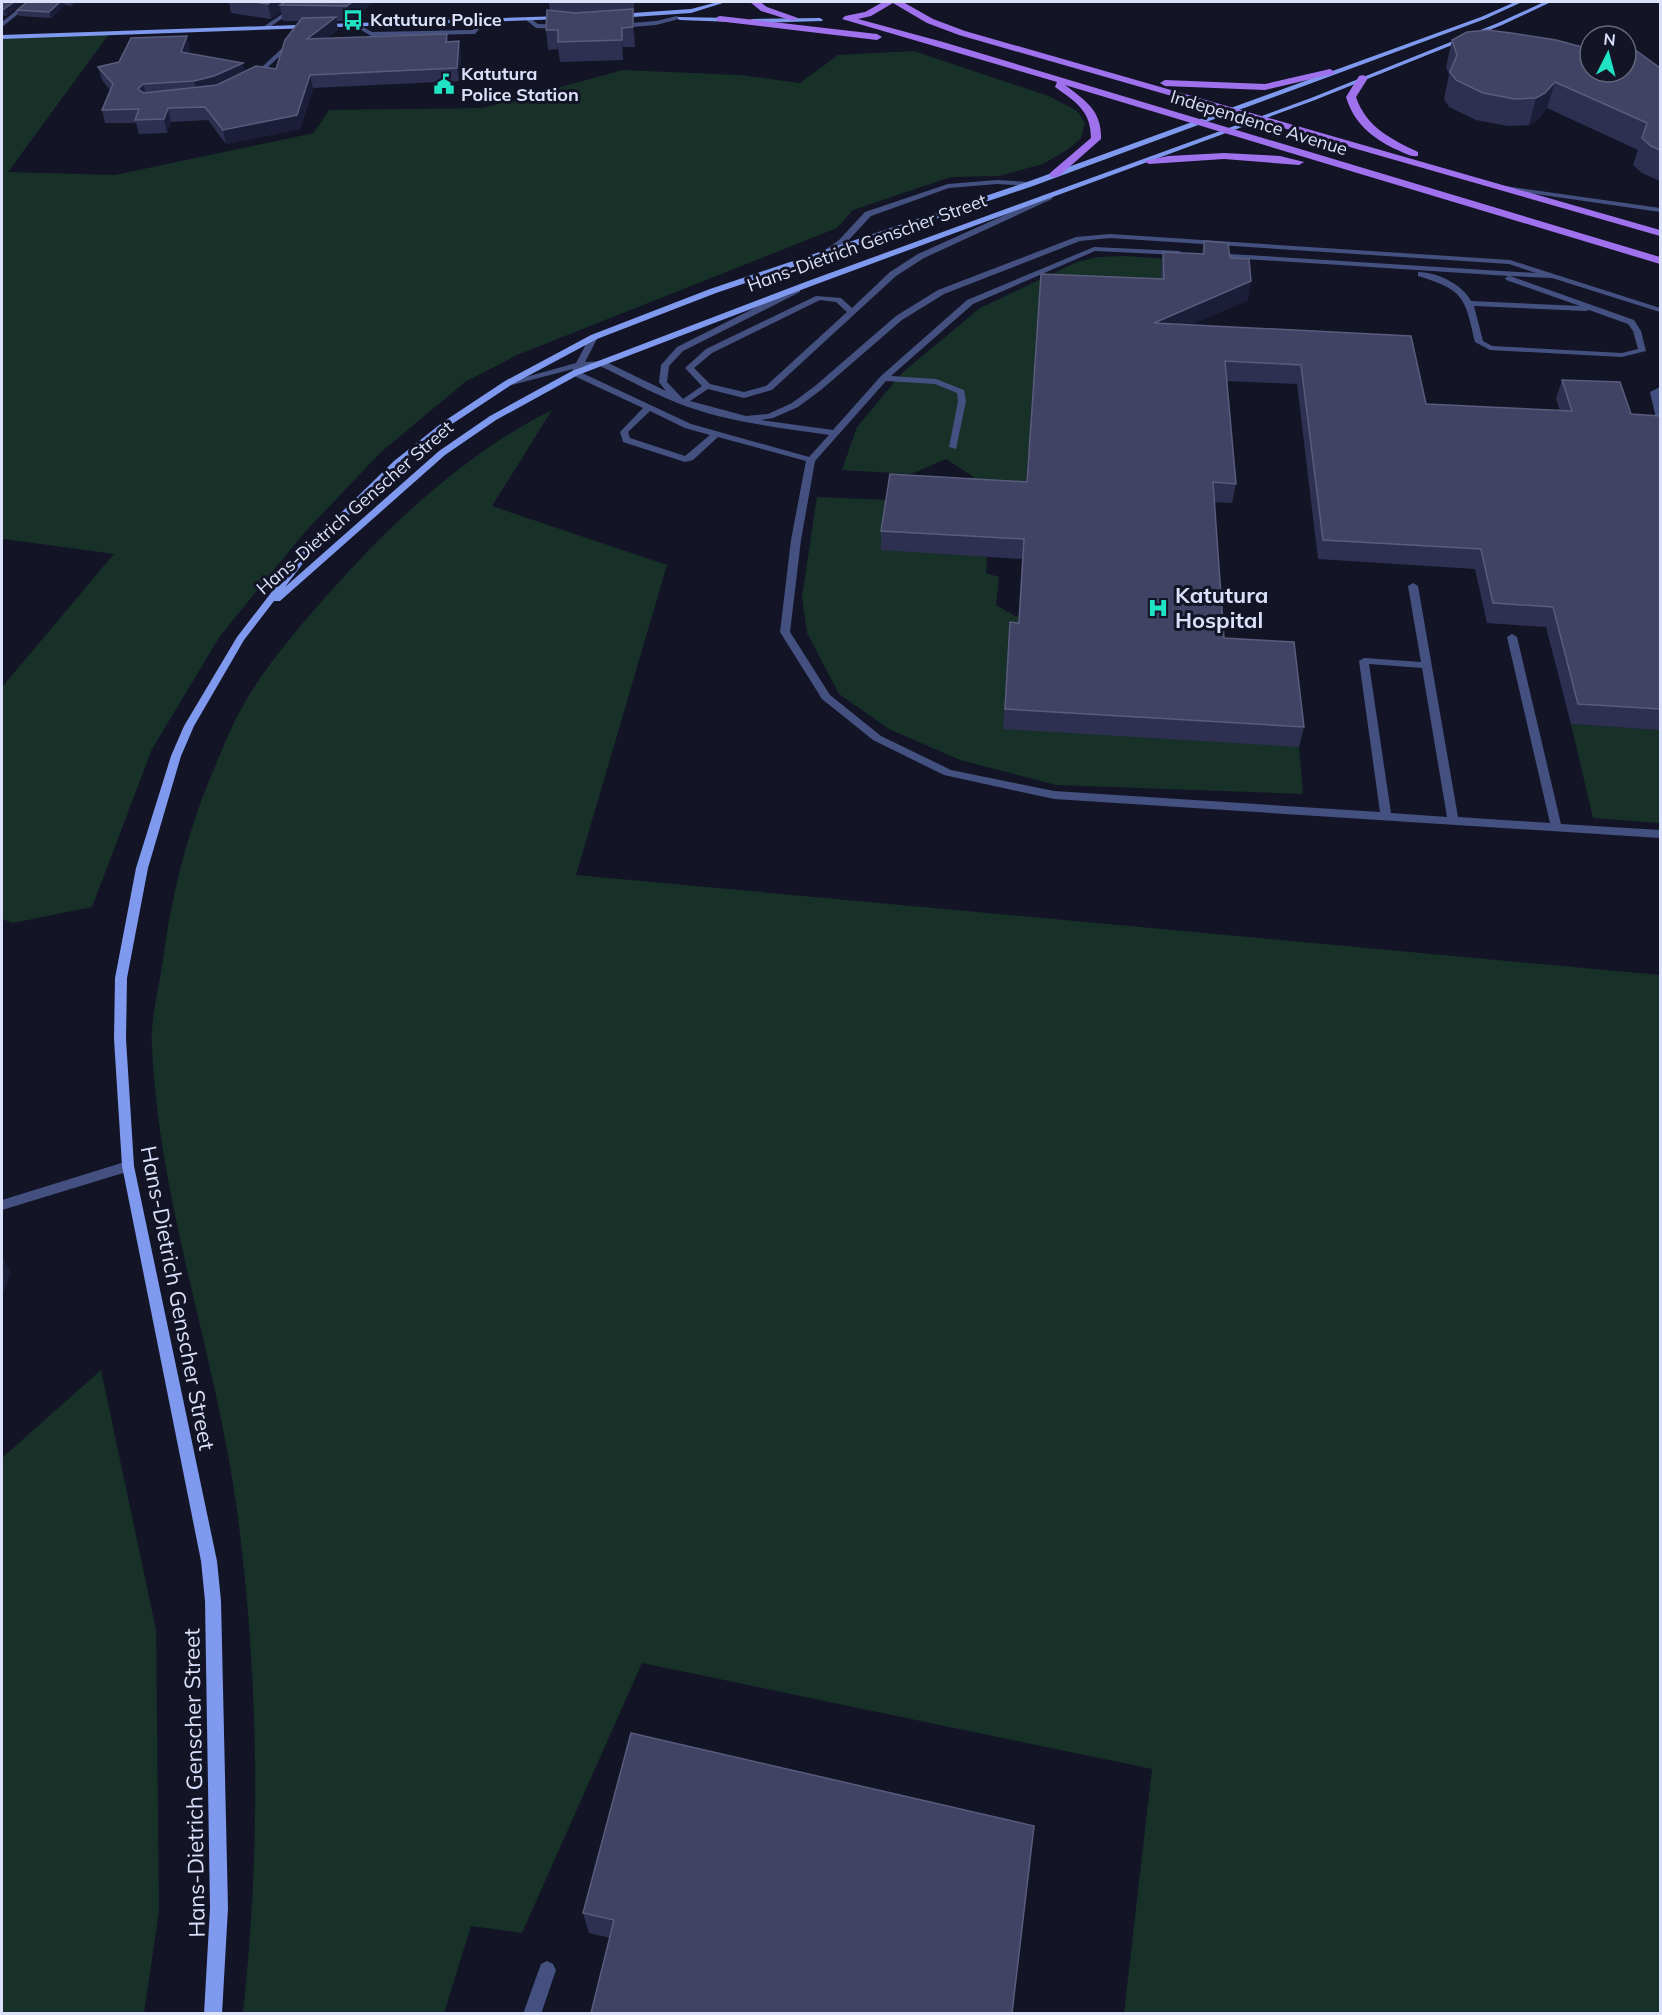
<svg xmlns="http://www.w3.org/2000/svg" width="1662" height="2015" font-family="Mulish,sans-serif">
<rect width="100%" height="100%" fill="#131526"/>
<path fill="#173028" d="M109 34 8 172 115 175 314 133 329 110 483 108 623 70 739 75 800 83 838 55 914 51 1049 96 1077 111 1085 123 1081 138 1067 150 1043 164 999 176 951 177 853 210 837 228 517 355 465 382 381 452 304 533 220 636 152 749 92 907 13 923 2 919V687L114 554 4 539 2 542V37Z
M1124 256 1201 261 1161 298 1040 293 1036 340 1160 346V374L1034 367 1030 421 1169 430V460L1028 452 1025 498 953 487 974 477 946 459 911 474 842 470 857 427 903 372 980 308 1077 262 1098 257Z
M552 410 492 506 667 565 576 875 1660 975V2013H1124L1152 1769 642 1663 522 1933 471 1926 444 2013H243C261 1850 259 1681 238 1518 218 1360 159 1206 152 1047 150 1019 159 988 163 960 172 891 189 827 216 764 226 740 237 714 251 692 271 660 297 630 322 601 388 526 462 455 552 410Z
M817 497 888 500 987 557 986 573 999 577 996 605 1015 616 1145 624 1299 747 1303 794 1056 785 960 760 889 729 839 694 807 633 802 597Z
M1571 724 1660 730V823L1593 818Z
M101 1370 156 1630 159 1911 144 2013H2V1458Z"/>
<g fill="none" stroke-linecap="round" stroke-linejoin="round">
<path fill="#445180" fill-rule="evenodd" d="M300 2H306L267 29H263V27Z
M677 16 679 17V19L656 25 619 28 616 26 619 24 656 21Z
M526 18H530L538 24 563 25 566 27 563 29 536 28 526 20Z
M483 19 486 21 475 34 371 36 353 25 358 24 372 32 473 30Z
M290 41 295 42 256 78H252V76Z
M997 180 1030 182 1034 184 1030 186 997 184 949 188 871 216 845 244 826 256 819 254 839 240 865 212 948 184Z
M1498 185 1660 208V212L1501 189 1497 187Z
M1049 195 1053 197 1052 199 924 258 896 276 772 390 744 398 708 389 690 401 746 416 768 414 792 403 815 386 896 316 938 290 1076 237 1110 234 1510 260 1660 308V312L1552 278 1510 276 1634 320 1641 331 1646 351 1622 357 1490 350 1475 342C1465 297 1464 290 1418 276V272C1437 272 1462 284 1471 301L1580 306 1506 280 1505 278 1509 276 1214 257 1210 255 1214 253 1536 273 1509 264 1110 238 1080 241 944 294 902 320 821 390 798 407 773 418 761 420 833 430 881 376 967 300 1094 247 1179 251 1183 253 1179 255 1095 251 973 304 891 376 936 379 964 390 966 401 956 449 949 447 958 401 957 393 935 384 886 381 815 461 801 540 790 632 830 695 881 736 951 770 1054 791 1380 812 1359 661 1364 658 1421 662 1408 586 1413 583 1418 586 1458 817 1550 823 1507 637 1512 634 1517 637 1561 824 1660 830V838L1054 799 944 775 873 740 822 699 780 632 791 540 806 461 718 437 693 460 685 462 623 442 620 432 643 408 572 375 573 369 508 386 504 383 576 363 590 337 594 335 598 337 585 362 604 361 666 391 659 382 661 365 677 347 794 288H800V292L683 351 669 366 667 382 683 399 702 386 685 368 706 349 816 296 841 298 852 308 890 272 918 254ZM820 300 836 302 847 312 766 386 744 392 710 384 694 368 712 353ZM1474 306 1586 311 1589 310 1628 324 1633 331 1638 349 1622 353 1492 346 1483 341ZM600 366C625 378 650 392 675 402 724 422 777 427 829 435L809 457 691 424 580 372 582 367ZM650 411 685 428 710 435 685 456 630 438 628 432ZM1369 664 1422 668 1447 817 1391 813Z
M1660 387V393H1659L1660 402V421L1656 418 1650 392Z
M547 1961 553 1964 556 1970 541 2014H523L541 1964Z"/>
<path fill="#445180" fill-rule="evenodd" d="M27 2H33L2 27V22Z
M128 1161 133 1162 134 1166 133 1170 2 1210V1200Z"/>
<path fill="#7f99ef" fill-rule="evenodd" d="M718 2H726L691 13 618 18 615 16 618 14 691 9Z
M1515 2H1522L1485 19 1033 186 716 293 597 339 511 385 449 426 400 465 313 550 285 587 439 451 490 416 572 371 808 281 1311 98 1498 23 1544 2H1551L1502 25 1315 100 814 285 578 375 496 420 445 455 280 601H274L244 640 194 726 181 756 148 868 127 978 126 1039 134 1166 217 1561 221 1601 228 1908 222 2014H204L210 1908 205 1601 201 1561 122 1166 114 1039 115 978 136 868 171 756 184 726 237 637 307 546 394 461 443 422 505 381 591 335 710 289 1027 182 1481 17Z
M561 16 563 17V19L2 39V35Z
M678 17 732 18 735 20 732 22 680 20 678 19Z
M820 18 823 20 822 21 752 23 749 21 752 19Z"/>
<path fill="#9f71ed" fill-rule="evenodd" d="M750 2H760L767 7 798 18 793 21 761 11Z
M883 2H903L933 19 965 31 1660 230V236L959 35 927 23 893 3 871 16 858 19 943 42 1660 257V264L1065 85C1086 101 1102 111 1101 139L1058 177H1050V173L1091 138C1091 111 1076 102 1055 87L1057 82 842 19 845 16 865 12Z
M720 16 877 34 882 37 877 40 717 21V17Z
M1330 69 1335 72 1333 74 1265 90 1165 86 1160 83 1165 80 1265 84Z
M1363 75 1368 78 1356 97C1366 127 1391 139 1418 152V156C1409 157 1403 152 1395 149 1371 137 1354 123 1346 97L1359 76Z
M1224 153 1280 156 1304 162 1299 165 1224 159 1149 164 1144 161 1168 156Z"/>
</g>
<path fill="#2e3052" d="M2 2H24L6 16 2 15Z
M27 2H77L72 6 65 5 51 18 19 16 17 10Z
M229 2H374L349 21H336L338 30 327 38 447 34 448 42 461 54 459 81 313 88 300 129 226 144 208 120 171 122 167 133 139 134 136 123H105L102 110 110 90 102 80 98 67 190 49 189 53 245 71 276 69 300 21H283L281 12 271 19 231 13Z
M549 2H634V11H633L635 47H623V60L560 62 558 49 548 50 546 30 550 11Z
M1452 40 1660 68V181L1642 173 1633 165 1638 150 1547 108 1538 120 1529 125 1508 126 1476 120 1449 107 1444 99 1449 75 1446 67Z
M1204 241 1230 258 1248 300 1190 325 1426 404 1560 411 1556 399 1562 380 1631 414 1660 416V730L1571 724 1546 627 1487 623 1475 569 1318 559 1297 384 1226 381 1236 484 1232 503 1214 502 1224 638 1304 727 1299 747 1003 729 1010 622 1018 623 1022 559 881 550V531L1026 482 1161 279V271L1163 252 1202 254Z
M583 1913 1012 2013 610 1938 589 1933Z"/>
<path fill="#1b1d39" d="M14 2H24L6 16 4 9Z
M60 2H64L65 5 51 18 49 12Z
M71 2H77L72 6Z
M271 2H297L280 5 281 12 271 19 268 4Z
M352 2H374L349 21 347 6Z
M633 9 634 29 635 47 633 27Z
M336 17 338 30 310 52 307 39Z
M622 28 623 47V60L622 40Z
M187 36 190 49 184 65 181 52Z
M459 41 461 54 459 81 457 68Z
M243 63 246 76 197 94 194 81Z
M310 75 313 88 300 129 226 144 223 130Z
M1555 82 1547 108 1538 120 1529 125 1536 98Z
M143 84 147 98 138 89Z
M168 108 171 122 167 133 164 119Z
M1251 281 1248 300 1151 342 1154 323Z
M3 1258 11 1273 2 1295V1261Z"/>
<path fill="#414364" stroke="#595c7c" stroke-width="1.5" d="M2 2H14L4 9H2Z
M27 2H60L49 12 17 10Z
M254 2H271L268 4Z
M285 2H352L347 6 280 5Z
M633 9V27L622 28V40L558 42V30H546L547 10 575 13Z
M336 17 307 39 447 34 446 42 459 41 457 68 310 75 297 115 223 130 205 107 168 108 164 119 135 120 139 109 102 110 113 84 98 67 119 62 131 38 187 36 181 52 243 63 214 76 194 81 143 84 138 89 144 93 217 85 256 66 276 69 285 40 302 18Z
M1488 30 1511 33 1556 40 1590 49V72H1626V53L1631 47 1660 68V150L1651 146 1642 138 1647 123 1555 82 1545 93 1536 98 1515 99 1483 93 1456 80 1450 72 1457 55 1452 40 1467 32Z
M1204 241 1228 243 1230 258 1249 259 1251 281 1154 323 1411 336 1426 404 1572 411 1562 380 1620 382 1631 414 1660 416V709L1578 704 1553 607 1493 603 1481 549 1323 540 1301 365 1225 361 1236 484 1213 482 1224 638 1294 642 1304 727 1005 709 1010 622 1019 623 1024 539 881 531 890 474 1027 482 1041 274 1164 279 1163 252 1204 254Z
M631 1733 1034 1826 1012 2013H591L614 1920 583 1913Z"/>
<defs>
<g id="bus-bare" transform="scale(1.62)"><path d="M-5-6H5V4H4V6H2V4H-2V6H-4V4H-5ZM-3.5-4V0h7V-4ZM-3.5 1.2v1.5H-2V1.2ZM2 1.2v1.5H3.5V1.2Z" fill="#20e3c4" stroke="#131526" stroke-width="2.5" paint-order="stroke"/></g>
<g id="civic-bare" transform="scale(1.62)"><path d="M-.6-6.5H3V-4.5H.6V-3L4-1V1h2V6H-6V1h2V-1L-.6-3ZM-1.2 2.5V6h2.4V2.5Z" fill="#20e3c4" stroke="#131526" stroke-width="2.5" paint-order="stroke"/></g>
<g id="hospital-bare" transform="scale(1.62)"><path d="M-5-5h3v3.5h4V-5h3V5h-3V1.5h-4V5h-3Z" fill="#20e3c4" stroke="#131526" stroke-width="2.5" paint-order="stroke"/></g>
</defs>
<g fill-rule="evenodd">
<use href="#bus-bare" x="353" y="20"/>
<use href="#civic-bare" x="444" y="84"/>
<use href="#hospital-bare" x="1158" y="608"/>
</g>
<g text-anchor="middle" stroke-width="6" stroke-linejoin="round" paint-order="stroke">
<g font-size="18" font-weight="bold" fill="#dce1fb" stroke="#131526" text-anchor="start">
<text x="370" y="26">Katutura Police</text>
<text x="461" y="80">Katutura<tspan x="461" dy="21">Police Station</tspan></text>
</g>
<g font-size="18" fill="#dce1fb" stroke="#131526">
<text transform="translate(1259 123) rotate(17)" y="6">Independence Avenue</text>
<text transform="translate(867 243) rotate(-20)" y="6">Hans-Dietrich Genscher Street</text>
<text transform="translate(355 508) rotate(-41)" y="6">Hans-Dietrich Genscher Street</text>
</g>
<g font-size="22" font-weight="bold" fill="#dce1fb" stroke="#131526" text-anchor="start">
<text x="1175" y="603">Katutura<tspan x="1175" dy="25">Hospital</tspan></text>
</g>
<g font-size="22" fill="#dce1fb" stroke="#131526">
<text transform="translate(178 1298) rotate(79)" y="8">Hans-Dietrich Genscher Street</text>
<text transform="translate(194 1783) rotate(-91)" y="8">Hans-Dietrich Genscher Street</text>
</g>
</g>
<rect width="1662" height="2015" fill="none" stroke="#dce1fb" stroke-width="6"/>
<g transform="translate(1608 54) rotate(6)"><circle r="28" fill="#131526" stroke="#63677b" stroke-width="1.5"/>
<path d="M0-4.5L10 22L0 15L-10 22Z" fill="#20e3c4"/>
<text y="-9" font-size="16" font-weight="bold" text-anchor="middle" fill="#dce1fb">N</text>
</g>
</svg>
